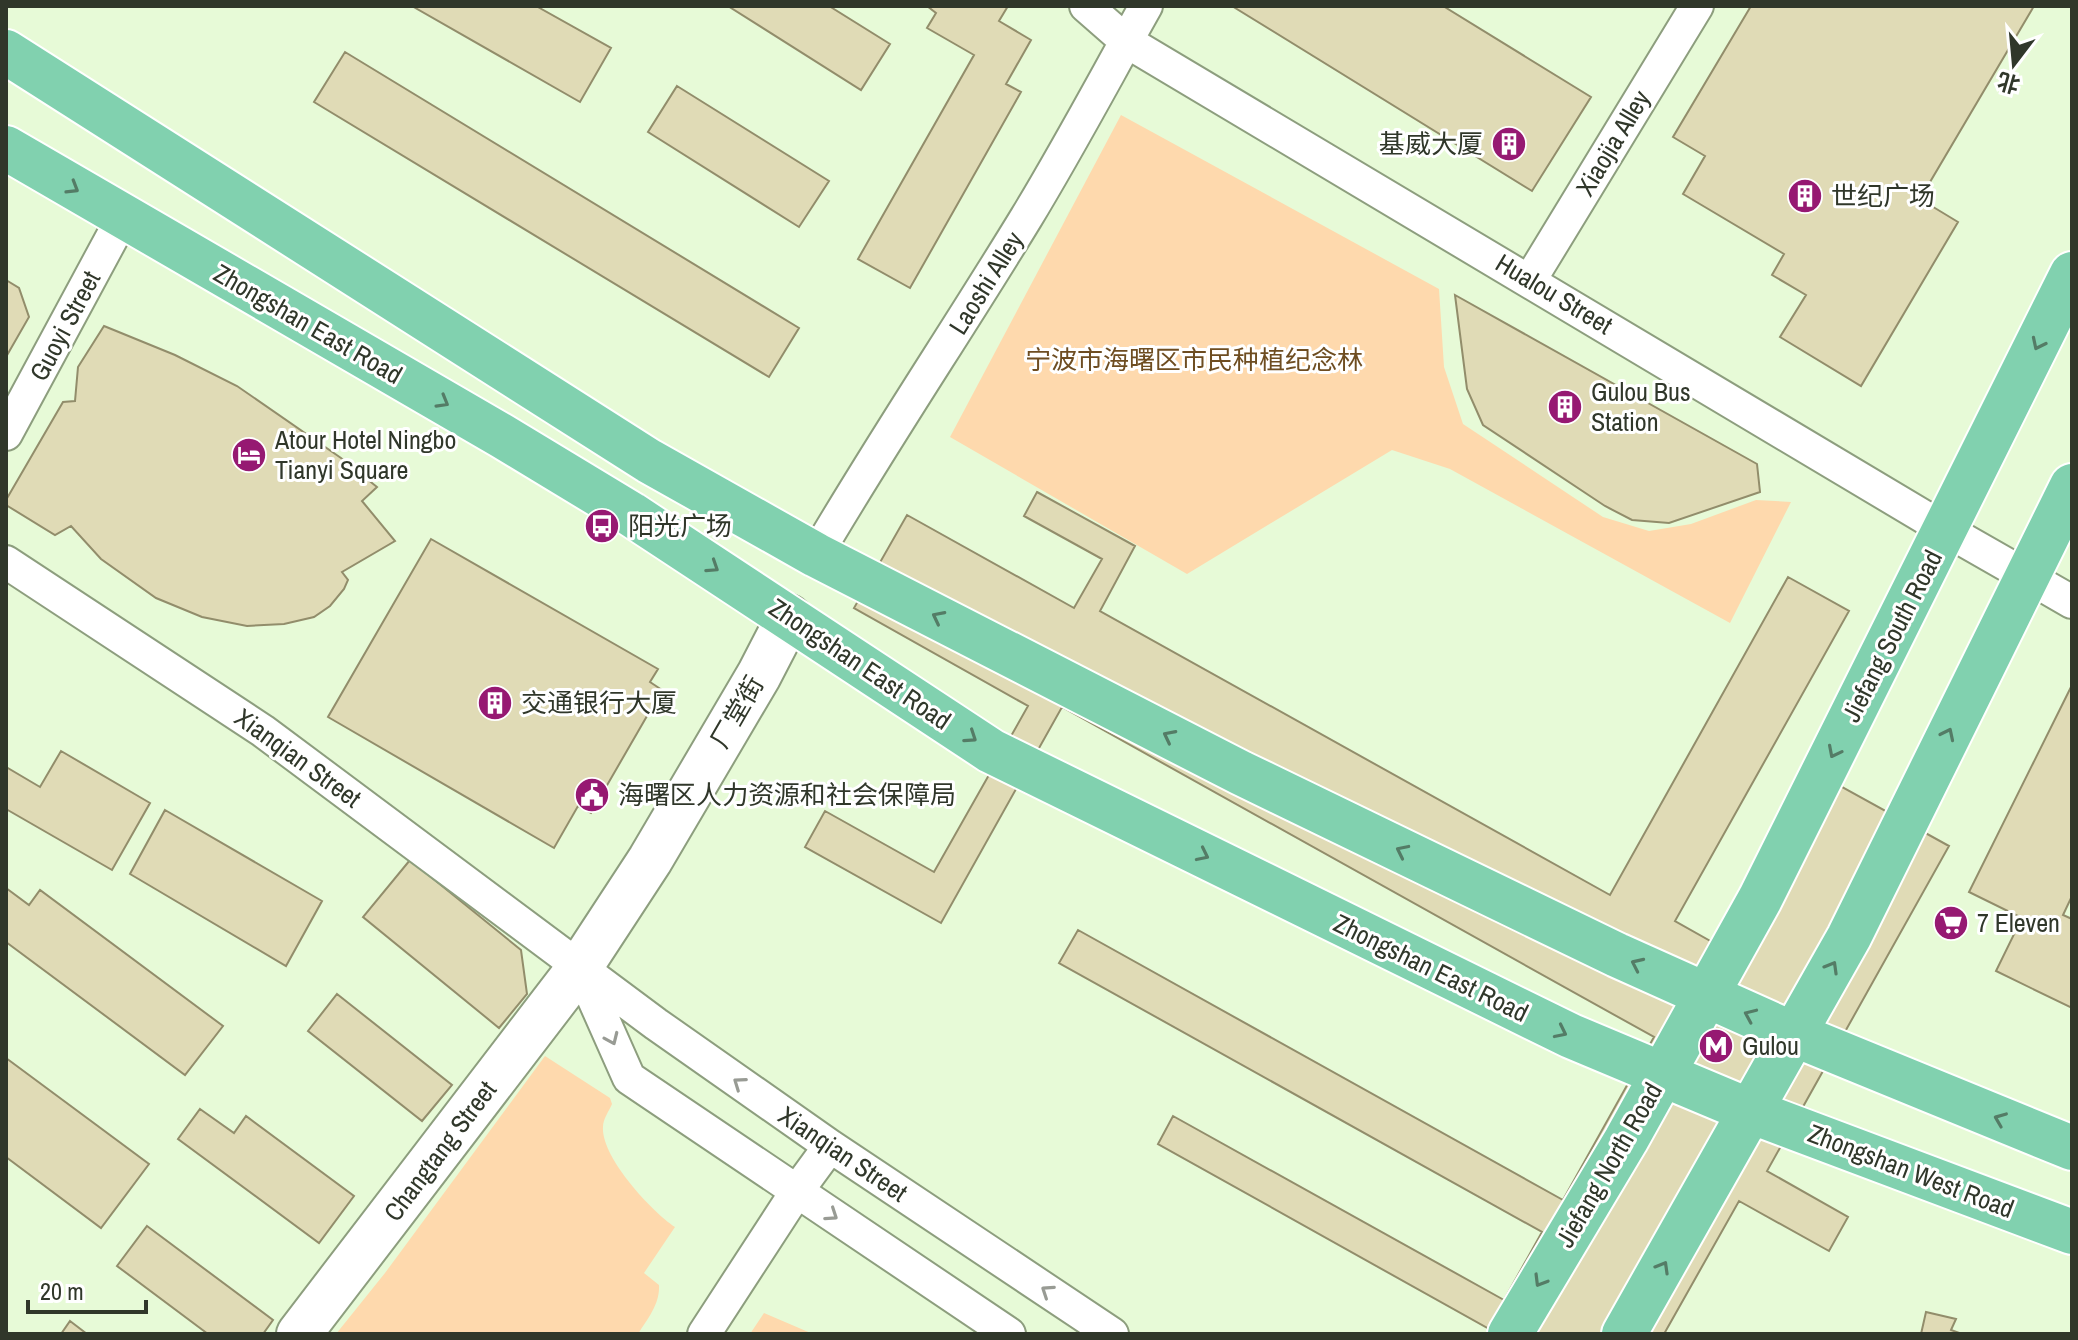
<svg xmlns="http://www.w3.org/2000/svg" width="2078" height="1340" font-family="'Archivo Narrow','Noto Sans SC',sans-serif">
<rect width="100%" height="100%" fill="#e7fad7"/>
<path fill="#fed9ad" d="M1121 115 1439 289 1444 367 1463 424 1603 517 1649 531 1691 524 1756 500 1791 502 1730 623 1450 469 1392 450 1187 574 950 437Z
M545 1056 610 1098 612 1104C609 1111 603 1119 603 1127 601 1157 651 1211 675 1227L644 1273 659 1285C660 1304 648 1318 638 1334H336L385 1273Z
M764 1313 813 1334H750Z"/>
<path fill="#e0dbb6" stroke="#928d6b" stroke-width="2" d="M412 6H536L611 48 580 102Z
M728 6H829L890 44 861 90Z
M927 6H1008L999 21 1031 40 1006 84 1021 92 910 288 858 259 974 55 927 28 936 13Z
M1232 6H1443L1591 97 1532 191Z
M1751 6H2034L1920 199 1958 222 1861 386 1780 337 1806 295 1772 275 1784 254 1683 194 1705 156 1673 137Z
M345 52 799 328 769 377 314 102Z
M677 86 829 181 799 227 648 132Z
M6 280 19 288 29 317 6 357Z
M1455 295 1757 464 1760 492 1669 523 1632 520 1605 506 1483 425 1467 389Z
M104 326 175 355 237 386 341 458 377 487 362 501 395 541 342 572 348 580 344 589 330 606 314 617 284 624 247 626 202 617 156 598 101 559 71 526 55 535 6 505V500L63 402 75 401 78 367Z
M1037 492 1135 546 1100 611 1610 895 1788 577 1849 611 1675 921 1737 956 1835 783 1949 846 1767 1171 1848 1217 1829 1251 1739 1201 1664 1334H1487L1489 1329 1158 1144 1173 1116 1504 1300 1542 1232 1059 963 1078 930 1563 1200 1654 1037 1062 707 941 923 805 847 825 811 934 872 1028 706 854 608 907 515 1074 608 1102 559 1024 516Z
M431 539 658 669 650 682 662 690 591 813 578 806 554 848 328 717Z
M2072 685V896L2063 915 2072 919V1008L1996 971 2022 918 1969 892Z
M61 751 150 803 112 870 6 809V767L40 787Z
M165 810 322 901 286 966 130 874Z
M410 860 521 950 527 994 499 1028 363 917Z
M6 888 29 905 40 890 223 1026 185 1075 6 942Z
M337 994 452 1085 422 1121 308 1031Z
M6 1058 149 1164 101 1228 6 1157Z
M200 1109 234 1133 246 1116 354 1196 319 1243 178 1139Z
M147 1226 273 1320 263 1334H208L117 1266Z
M1926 1312 1956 1319 1951 1330 1962 1334H1921Z
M70 1321 87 1334H61Z"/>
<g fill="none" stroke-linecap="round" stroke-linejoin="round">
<g stroke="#8d9e7e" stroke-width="36">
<path id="street" d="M1086 6 1126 41 1946 530 2072 602
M1530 280 1697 6
M6 434 123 217
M816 555C883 441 957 331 1026 218 1068 149 1106 77 1146 6
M6 562 263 731 656 1024 830 1146 1112 1334
M581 970 629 1078 1009 1334
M704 1334 797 1191 830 1146"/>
</g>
<g stroke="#8d9e7e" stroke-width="48">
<path id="secondary" d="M299 1334 580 967 650 860 759 675 789 617"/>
</g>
<g stroke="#fff" stroke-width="48">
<path id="primary" d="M6 52 649 461 816 555 1241 773 1617 955 1793 1034 2072 1148
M6 148 502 436 631 514 991 751 1571 1036 1750 1111 2072 1232
M1510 1334 1626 1140 1760 899 2072 274
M1624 1334 1849 937 2072 486"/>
</g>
<use href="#street" stroke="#fff" stroke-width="32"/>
<use href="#secondary" stroke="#fff" stroke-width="44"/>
<use href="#primary" stroke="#81d1af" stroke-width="44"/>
</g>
<defs><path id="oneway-chevron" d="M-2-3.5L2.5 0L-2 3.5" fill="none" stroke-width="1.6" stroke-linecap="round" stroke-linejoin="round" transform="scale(2)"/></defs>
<g stroke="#547c66">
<use href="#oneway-chevron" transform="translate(73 188) rotate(31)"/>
<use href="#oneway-chevron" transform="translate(2038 344) rotate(116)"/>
<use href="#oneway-chevron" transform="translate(443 402) rotate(30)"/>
<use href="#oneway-chevron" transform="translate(713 567) rotate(33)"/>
<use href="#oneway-chevron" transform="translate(938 617) rotate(-153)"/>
<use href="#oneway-chevron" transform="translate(1948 734) rotate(-64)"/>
<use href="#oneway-chevron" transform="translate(1169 736) rotate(-153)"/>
<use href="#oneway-chevron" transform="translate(971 737) rotate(34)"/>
<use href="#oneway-chevron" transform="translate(1834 752) rotate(117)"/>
<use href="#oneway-chevron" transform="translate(1402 851) rotate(-154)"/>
<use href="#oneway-chevron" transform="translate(1203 855) rotate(26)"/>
<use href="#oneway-chevron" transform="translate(1637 964) rotate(-155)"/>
<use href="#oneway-chevron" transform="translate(1832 967) rotate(-60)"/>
<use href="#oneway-chevron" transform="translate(1750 1015) rotate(-156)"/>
<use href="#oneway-chevron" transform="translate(1561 1032) rotate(26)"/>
<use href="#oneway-chevron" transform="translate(2000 1119) rotate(-158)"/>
<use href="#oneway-chevron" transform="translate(1663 1267) rotate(-60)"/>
<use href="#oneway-chevron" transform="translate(1540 1281) rotate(121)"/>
</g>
<g stroke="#989b94">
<use href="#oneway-chevron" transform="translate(612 1039) rotate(66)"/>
<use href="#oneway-chevron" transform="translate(739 1083) rotate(-145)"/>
<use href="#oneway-chevron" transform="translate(832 1215) rotate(34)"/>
<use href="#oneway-chevron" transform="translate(1047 1291) rotate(-146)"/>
</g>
<defs>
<g id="building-disc" transform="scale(1.8)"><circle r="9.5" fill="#961972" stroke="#fff"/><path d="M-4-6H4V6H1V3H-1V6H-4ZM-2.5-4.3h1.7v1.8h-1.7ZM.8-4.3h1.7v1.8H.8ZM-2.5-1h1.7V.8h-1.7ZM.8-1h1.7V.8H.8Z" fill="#fff"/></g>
<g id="hotel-disc" transform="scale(1.8)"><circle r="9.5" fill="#961972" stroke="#fff"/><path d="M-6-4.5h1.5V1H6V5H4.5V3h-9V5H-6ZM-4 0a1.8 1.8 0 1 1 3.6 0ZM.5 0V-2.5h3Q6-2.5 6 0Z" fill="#fff"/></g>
<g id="bus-disc" transform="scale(1.8)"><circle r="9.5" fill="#961972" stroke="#fff"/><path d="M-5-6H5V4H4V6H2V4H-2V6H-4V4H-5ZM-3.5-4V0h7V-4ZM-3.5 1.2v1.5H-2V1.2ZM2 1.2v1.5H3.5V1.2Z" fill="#fff"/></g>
<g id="civic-disc" transform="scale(1.8)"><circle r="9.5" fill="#961972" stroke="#fff"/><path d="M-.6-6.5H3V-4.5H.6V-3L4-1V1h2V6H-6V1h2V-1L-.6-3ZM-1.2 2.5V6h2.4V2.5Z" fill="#fff"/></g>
<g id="supermarket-disc" transform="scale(1.8)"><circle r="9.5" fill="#961972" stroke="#fff"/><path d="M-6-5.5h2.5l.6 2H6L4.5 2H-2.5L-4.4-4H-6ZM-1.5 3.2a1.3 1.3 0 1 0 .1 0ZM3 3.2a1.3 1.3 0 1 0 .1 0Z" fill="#fff"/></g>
<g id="metro-disc" transform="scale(1.8)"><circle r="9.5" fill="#961972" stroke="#fff"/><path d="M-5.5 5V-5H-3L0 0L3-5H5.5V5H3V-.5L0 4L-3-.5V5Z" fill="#fff"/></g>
</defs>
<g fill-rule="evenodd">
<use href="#building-disc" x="1509" y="144"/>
<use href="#building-disc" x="1805" y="196"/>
<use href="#building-disc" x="1565" y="407"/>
<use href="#hotel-disc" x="249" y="455"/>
<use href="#bus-disc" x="602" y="526"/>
<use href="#building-disc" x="495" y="703"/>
<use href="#civic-disc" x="592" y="795"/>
<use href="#supermarket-disc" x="1951" y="923"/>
<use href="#metro-disc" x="1716" y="1046"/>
</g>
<g text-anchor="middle" stroke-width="6" stroke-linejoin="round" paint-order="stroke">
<g font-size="26" fill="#30372a" stroke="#fff">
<text transform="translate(1613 143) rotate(-59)" y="9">Xiaojia Alley</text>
<text transform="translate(986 283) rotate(-58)" y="9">Laoshi Alley</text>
<text transform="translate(1554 294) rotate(31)" y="9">Hualou Street</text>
<text transform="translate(308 324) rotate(30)" y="9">Zhongshan East Road</text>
<text transform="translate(65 326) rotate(-62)" y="9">Guoyi Street</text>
<text transform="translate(1892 636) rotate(-63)" y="9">Jiefang South Road</text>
<text transform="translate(860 664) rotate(34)" y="9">Zhongshan East Road</text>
<text transform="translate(737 712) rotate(-60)" y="9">厂堂街</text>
<text transform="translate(298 758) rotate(36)" y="9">Xianqian Street</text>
<text transform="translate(1431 968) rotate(26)" y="9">Zhongshan East Road</text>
<text transform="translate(440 1151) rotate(-53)" y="9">Changtang Street</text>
<text transform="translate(843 1154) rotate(34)" y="9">Xianqian Street</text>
<text transform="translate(1609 1165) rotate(-60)" y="9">Jiefang North Road</text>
<text transform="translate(1911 1171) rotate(21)" y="9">Zhongshan West Road</text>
</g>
<g font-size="26" fill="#30372a" stroke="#fff" text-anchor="start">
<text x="1483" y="153" text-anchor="end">基威大厦</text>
<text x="1831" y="205">世纪广场</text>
<text x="1591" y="401">Gulou Bus<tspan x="1591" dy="30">Station</tspan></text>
<text x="275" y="449">Atour Hotel Ningbo<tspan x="275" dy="30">Tianyi Square</tspan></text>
<text x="628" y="535">阳光广场</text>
<text x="521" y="712">交通银行大厦</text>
<text x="618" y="804">海曙区人力资源和社会保障局</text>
<text x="1977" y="932">7 Eleven</text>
<text x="1742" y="1055">Gulou</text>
</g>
<g font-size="26" fill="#6e4d21" stroke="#fff">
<text x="1194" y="369">宁波市海曙区市民种植纪念林</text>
</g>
</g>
<rect width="2078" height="1340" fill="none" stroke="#30372a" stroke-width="16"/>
<g transform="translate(2014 64) rotate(196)" stroke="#ffffff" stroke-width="6" paint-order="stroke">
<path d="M0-6L14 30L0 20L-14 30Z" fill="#30372a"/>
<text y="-12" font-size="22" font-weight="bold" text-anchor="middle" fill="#30372a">北</text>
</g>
<path d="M28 1300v12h118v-12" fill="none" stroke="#30372a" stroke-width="4"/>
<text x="40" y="1300" font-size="24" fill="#30372a" stroke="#ffffff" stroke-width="6" paint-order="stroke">20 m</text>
</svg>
